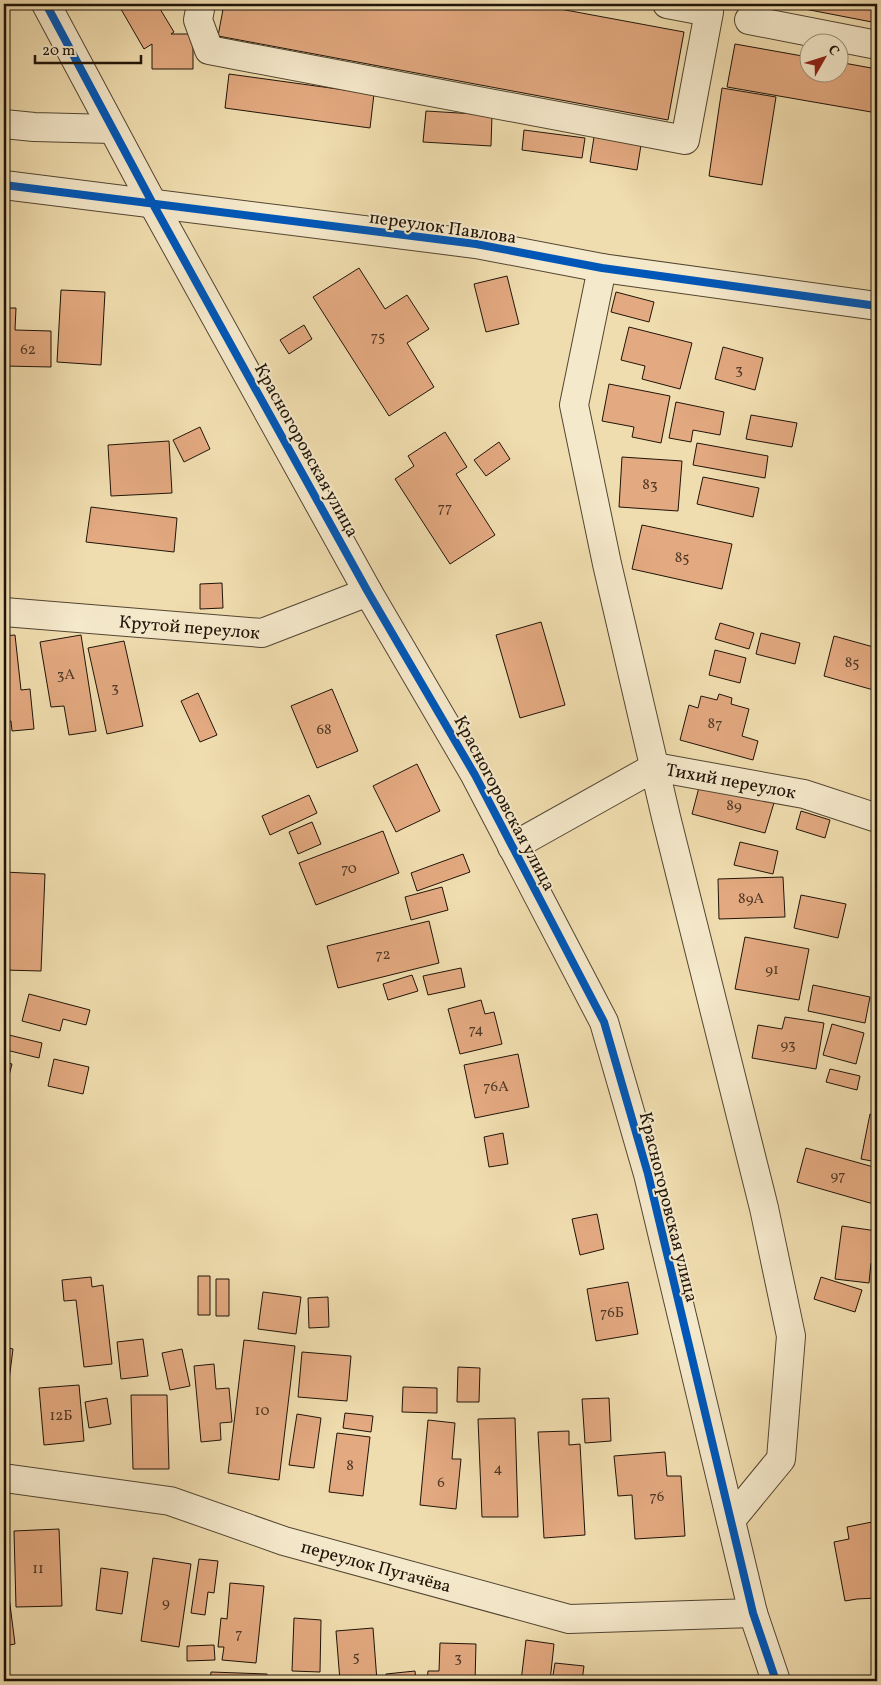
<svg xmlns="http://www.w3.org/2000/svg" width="881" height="1685" font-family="Vollkorn,serif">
<rect width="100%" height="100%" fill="#f0ddaf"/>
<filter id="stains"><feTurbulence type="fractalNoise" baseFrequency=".004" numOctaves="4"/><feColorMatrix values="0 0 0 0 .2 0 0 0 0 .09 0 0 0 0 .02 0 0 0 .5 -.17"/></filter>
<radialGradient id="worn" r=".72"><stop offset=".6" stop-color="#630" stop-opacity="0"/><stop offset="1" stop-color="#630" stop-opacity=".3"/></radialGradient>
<path fill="#e3a980" stroke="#1f1408" d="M118 4H157L174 32 171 34H193V69H152V44L144 49Z
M224 4H533L684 32 668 120 218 36Z
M779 4H877V23Z
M735 44 808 57V72H838V62L877 69V113L727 87Z
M229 74 374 94 370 128 225 108Z
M722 88 776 97 762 185 709 176Z
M426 111 492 115 491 146 423 142Z
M524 130 585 138 582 158 522 150Z
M594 137 641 145 637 170 590 162Z
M359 268 385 309 407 295 429 329 407 343 434 387 389 416 313 297Z
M507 276 519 324 486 332 474 284Z
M61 290 105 292 101 365 57 362Z
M616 292 654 302 649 322 611 312Z
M4 308H16L15 330 51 331V367L4 366Z
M304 325 312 339 289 354 280 340Z
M629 327 692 343 680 389 642 379 645 366 621 360Z
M723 347 763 358 755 390 715 379Z
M609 384 670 396 661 443 632 437 634 427 602 421Z
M676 402 724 412 720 435 693 430 691 442 669 438Z
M751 415 797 423 792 447 746 439Z
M200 427 210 449 184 462 173 440Z
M445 432 467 467 456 474 495 535 450 564 395 479 414 466 408 456Z
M169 441 172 493 111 496 108 445Z
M499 442 510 459 486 476 474 460Z
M697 443 768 456 765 478 693 465Z
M622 457 682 461 678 511 619 507Z
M703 477 759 488 753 517 697 504Z
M91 507 177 518 174 552 86 542Z
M642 525 732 544 722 589 632 569Z
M222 583 223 608 200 609V584Z
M541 622 565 705 520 718 496 635Z
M720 623 754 633 749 649 715 639Z
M761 633 800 643 795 664 756 654Z
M15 635 21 690 30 689 34 729 12 731 11 721 4 722V636Z
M81 635 96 731 69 735 64 706 51 707 40 642Z
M834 636 877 648V691L824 676Z
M124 641 143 726 107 734 88 648Z
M715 650 746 658 740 683 709 675Z
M332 689 358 751 317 768 291 706Z
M198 693 217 735 200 742 181 701Z
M719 694 732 698 731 704 749 709 742 736 758 741 753 760 680 740 689 705 698 708 701 696 717 700Z
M417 764 440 811 396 832 373 786Z
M702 776 776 796 765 833 692 814Z
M309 795 317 813 270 835 262 816Z
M801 811 830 820 825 838 796 829Z
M312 822 321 844 298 854 289 832Z
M383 831 399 873 316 905 299 863Z
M740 842 778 851 773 874 734 865Z
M463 854 470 872 417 891 411 873Z
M4 872 45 874 41 971 4 970Z
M783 877 785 917 719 919 718 879Z
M442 887 448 910 411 920 405 897Z
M801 895 846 904 838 938 794 928Z
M429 921 439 963 338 988 327 946Z
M745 937 809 949 799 1000 735 989Z
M461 968 465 987 428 995 423 976Z
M412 975 418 991 388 1000 383 984Z
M813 985 870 997 865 1023 808 1011Z
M29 994 90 1010 86 1025 63 1019 60 1031 22 1021Z
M481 1000 485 1014 494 1012 502 1044 460 1054 448 1009Z
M785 1017 824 1023 816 1069 752 1058 758 1025 782 1029Z
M832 1024 864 1033 856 1064 823 1055Z
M9 1035 42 1043 39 1058 6 1050Z
M518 1054 529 1107 475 1118 464 1065Z
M54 1059 89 1067 83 1094 48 1086Z
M4 1062 12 1064 4 1095Z
M830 1069 860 1076 857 1090 826 1082Z
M870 1114 877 1116V1162L861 1159Z
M503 1133 508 1164 489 1167 484 1137Z
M806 1148 877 1168V1205L797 1182Z
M597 1214 604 1249 580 1255 572 1219Z
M842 1226 877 1231V1264L871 1263 869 1283 835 1279Z
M198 1276H210V1315H198Z
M91 1277 92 1287 103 1285 112 1364 84 1367 76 1300 64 1301 62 1280Z
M821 1277 862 1290 855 1312 814 1299Z
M216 1279H229V1316H216Z
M628 1282 638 1334 596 1341 587 1289Z
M263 1292 301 1297 296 1334 258 1329Z
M328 1297 329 1327 309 1328 308 1298Z
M143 1339 148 1376 121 1379 117 1342Z
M244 1340 295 1346 279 1480 228 1473Z
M4 1347 13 1349 8 1388H4Z
M182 1349 190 1386 170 1390 162 1353Z
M302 1352 351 1356 347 1401 298 1397Z
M214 1364 216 1389 229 1388 232 1422 220 1423 221 1440 201 1442 194 1366Z
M458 1367 480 1368 479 1402H457Z
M79 1385 84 1441 44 1445 39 1388Z
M403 1387 437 1388V1413L402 1412Z
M131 1395H167L169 1469H133Z
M107 1398 111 1424 89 1428 85 1402Z
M609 1398 611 1441 585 1443 582 1399Z
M345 1413 373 1416 371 1432 343 1428Z
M297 1414 321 1418 314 1468 289 1465Z
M515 1418 518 1517H482L478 1419Z
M428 1420 455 1423 452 1459H461L456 1509 420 1505Z
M569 1431V1445L580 1444 585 1535 544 1538 538 1432Z
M337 1433 370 1437 363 1496 329 1492Z
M665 1452 667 1476H681L685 1536 635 1539 632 1495 618 1496 614 1456Z
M4 1518 7 1556H4Z
M877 1521V1598L857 1599 845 1601 834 1542 849 1539 847 1527Z
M59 1529 62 1606 16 1607 14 1531Z
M153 1558 191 1564 179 1647 141 1641Z
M199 1559 218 1561 214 1593 208 1592 205 1615 191 1613Z
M101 1568 128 1572 122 1614 96 1610Z
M4 1573H6L15 1644 4 1646Z
M230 1583 264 1586 256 1663 222 1660 224 1647H218L221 1618 227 1619Z
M294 1618 321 1620 320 1672 292 1671Z
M373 1628 377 1681H340L336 1631Z
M526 1640 554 1644 550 1681H521Z
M440 1643 476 1644 475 1681H427L428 1671H439Z
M214 1645 215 1660 187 1661V1646Z
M555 1663 584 1666 582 1681H552Z
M415 1671 416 1681H386V1674Z
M211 1672 267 1674V1681H210Z"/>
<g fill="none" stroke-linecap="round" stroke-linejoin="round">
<g stroke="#534632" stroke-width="30">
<g id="minor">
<path d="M46 4 153 204 368 592 475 775 604 1022 648 1174 753 1613 776 1681"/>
<path d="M201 4 198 20 209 50 685 140 709 12 667 4"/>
<path d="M749 20 877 45"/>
<path d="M4 124 34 127 112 129"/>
<path d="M4 185 476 244 602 268 877 306"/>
<path d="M602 268 574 405 607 564 666 817 764 1208 791 1336 781 1459 731 1520"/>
<path id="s1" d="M4 612 262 633 368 592"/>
<path id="s2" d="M512 847 655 767 804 794 877 818"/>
<path id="s3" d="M4 1478 170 1501 284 1541 569 1619 753 1613"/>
</g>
</g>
<use href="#minor" stroke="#f5e9cb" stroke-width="28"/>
<g stroke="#f5e9cb" stroke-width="11">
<path id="cycleway" d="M46 4 153 204 368 592 475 775 604 1022 648 1174 753 1613 776 1681
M4 185 476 244 602 268 877 306"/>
</g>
<use href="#cycleway" stroke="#0057b8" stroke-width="8"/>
</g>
<g text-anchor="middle" stroke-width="4" stroke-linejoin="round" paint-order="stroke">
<g font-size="15" fill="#503926">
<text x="378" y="341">75</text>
<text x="28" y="354">62</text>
<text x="739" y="374">3</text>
<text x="650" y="489">83</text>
<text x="445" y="512">77</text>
<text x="682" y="562">85</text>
<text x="852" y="667">85</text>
<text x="66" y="679">3А</text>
<text x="115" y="692">3</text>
<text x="715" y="728">87</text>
<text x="324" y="734">68</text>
<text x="734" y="810">89</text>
<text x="349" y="873">70</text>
<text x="751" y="903">89А</text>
<text x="383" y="959">72</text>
<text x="772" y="974">91</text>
<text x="476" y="1034">74</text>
<text x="788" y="1049">93</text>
<text x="496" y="1091">76А</text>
<text x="838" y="1180">97</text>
<text x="612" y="1317">76Б</text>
<text x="262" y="1415">10</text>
<text x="61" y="1420">12Б</text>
<text x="350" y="1470">8</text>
<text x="498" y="1473">4</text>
<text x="441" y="1487">6</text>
<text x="657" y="1501">76</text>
<text x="38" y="1573">11</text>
<text x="166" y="1607">9</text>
<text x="239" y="1638">7</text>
<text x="356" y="1661">5</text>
<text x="458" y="1662">3</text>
</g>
<g font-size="18" fill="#1f1408" stroke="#f5e9cb">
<text transform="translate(443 227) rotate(8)" y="6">переулок Павлова</text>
<text transform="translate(307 450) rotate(61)" y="6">Красногоровская улица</text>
<text dy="6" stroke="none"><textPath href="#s1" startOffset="186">Крутой переулок</textPath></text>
<text dy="6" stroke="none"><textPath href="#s2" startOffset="241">Тихий переулок</textPath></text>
<text transform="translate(505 803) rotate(62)" y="6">Красногоровская улица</text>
<text transform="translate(669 1207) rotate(76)" y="6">Красногоровская улица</text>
<text dy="6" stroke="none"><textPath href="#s3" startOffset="384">переулок Пугачёва</textPath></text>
</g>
</g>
<rect width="881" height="1685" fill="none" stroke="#f0ddaf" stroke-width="20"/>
<rect x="5" y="5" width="871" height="1675" fill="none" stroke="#1f1408" stroke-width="2.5"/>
<rect x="10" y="10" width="861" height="1665" fill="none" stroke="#1f1408"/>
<g transform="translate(824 58) rotate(51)"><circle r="24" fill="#f5e9cb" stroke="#9f947d"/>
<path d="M0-4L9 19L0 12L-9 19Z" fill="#8f2418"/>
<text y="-8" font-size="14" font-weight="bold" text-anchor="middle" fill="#1f1408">С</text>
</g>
<path d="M35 55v8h106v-8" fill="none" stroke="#1f1408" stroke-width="2.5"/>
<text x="42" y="55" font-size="15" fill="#1f1408" stroke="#f5e9cb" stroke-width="4" paint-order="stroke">20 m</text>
<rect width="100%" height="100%" filter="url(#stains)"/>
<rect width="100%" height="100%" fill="url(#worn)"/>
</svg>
